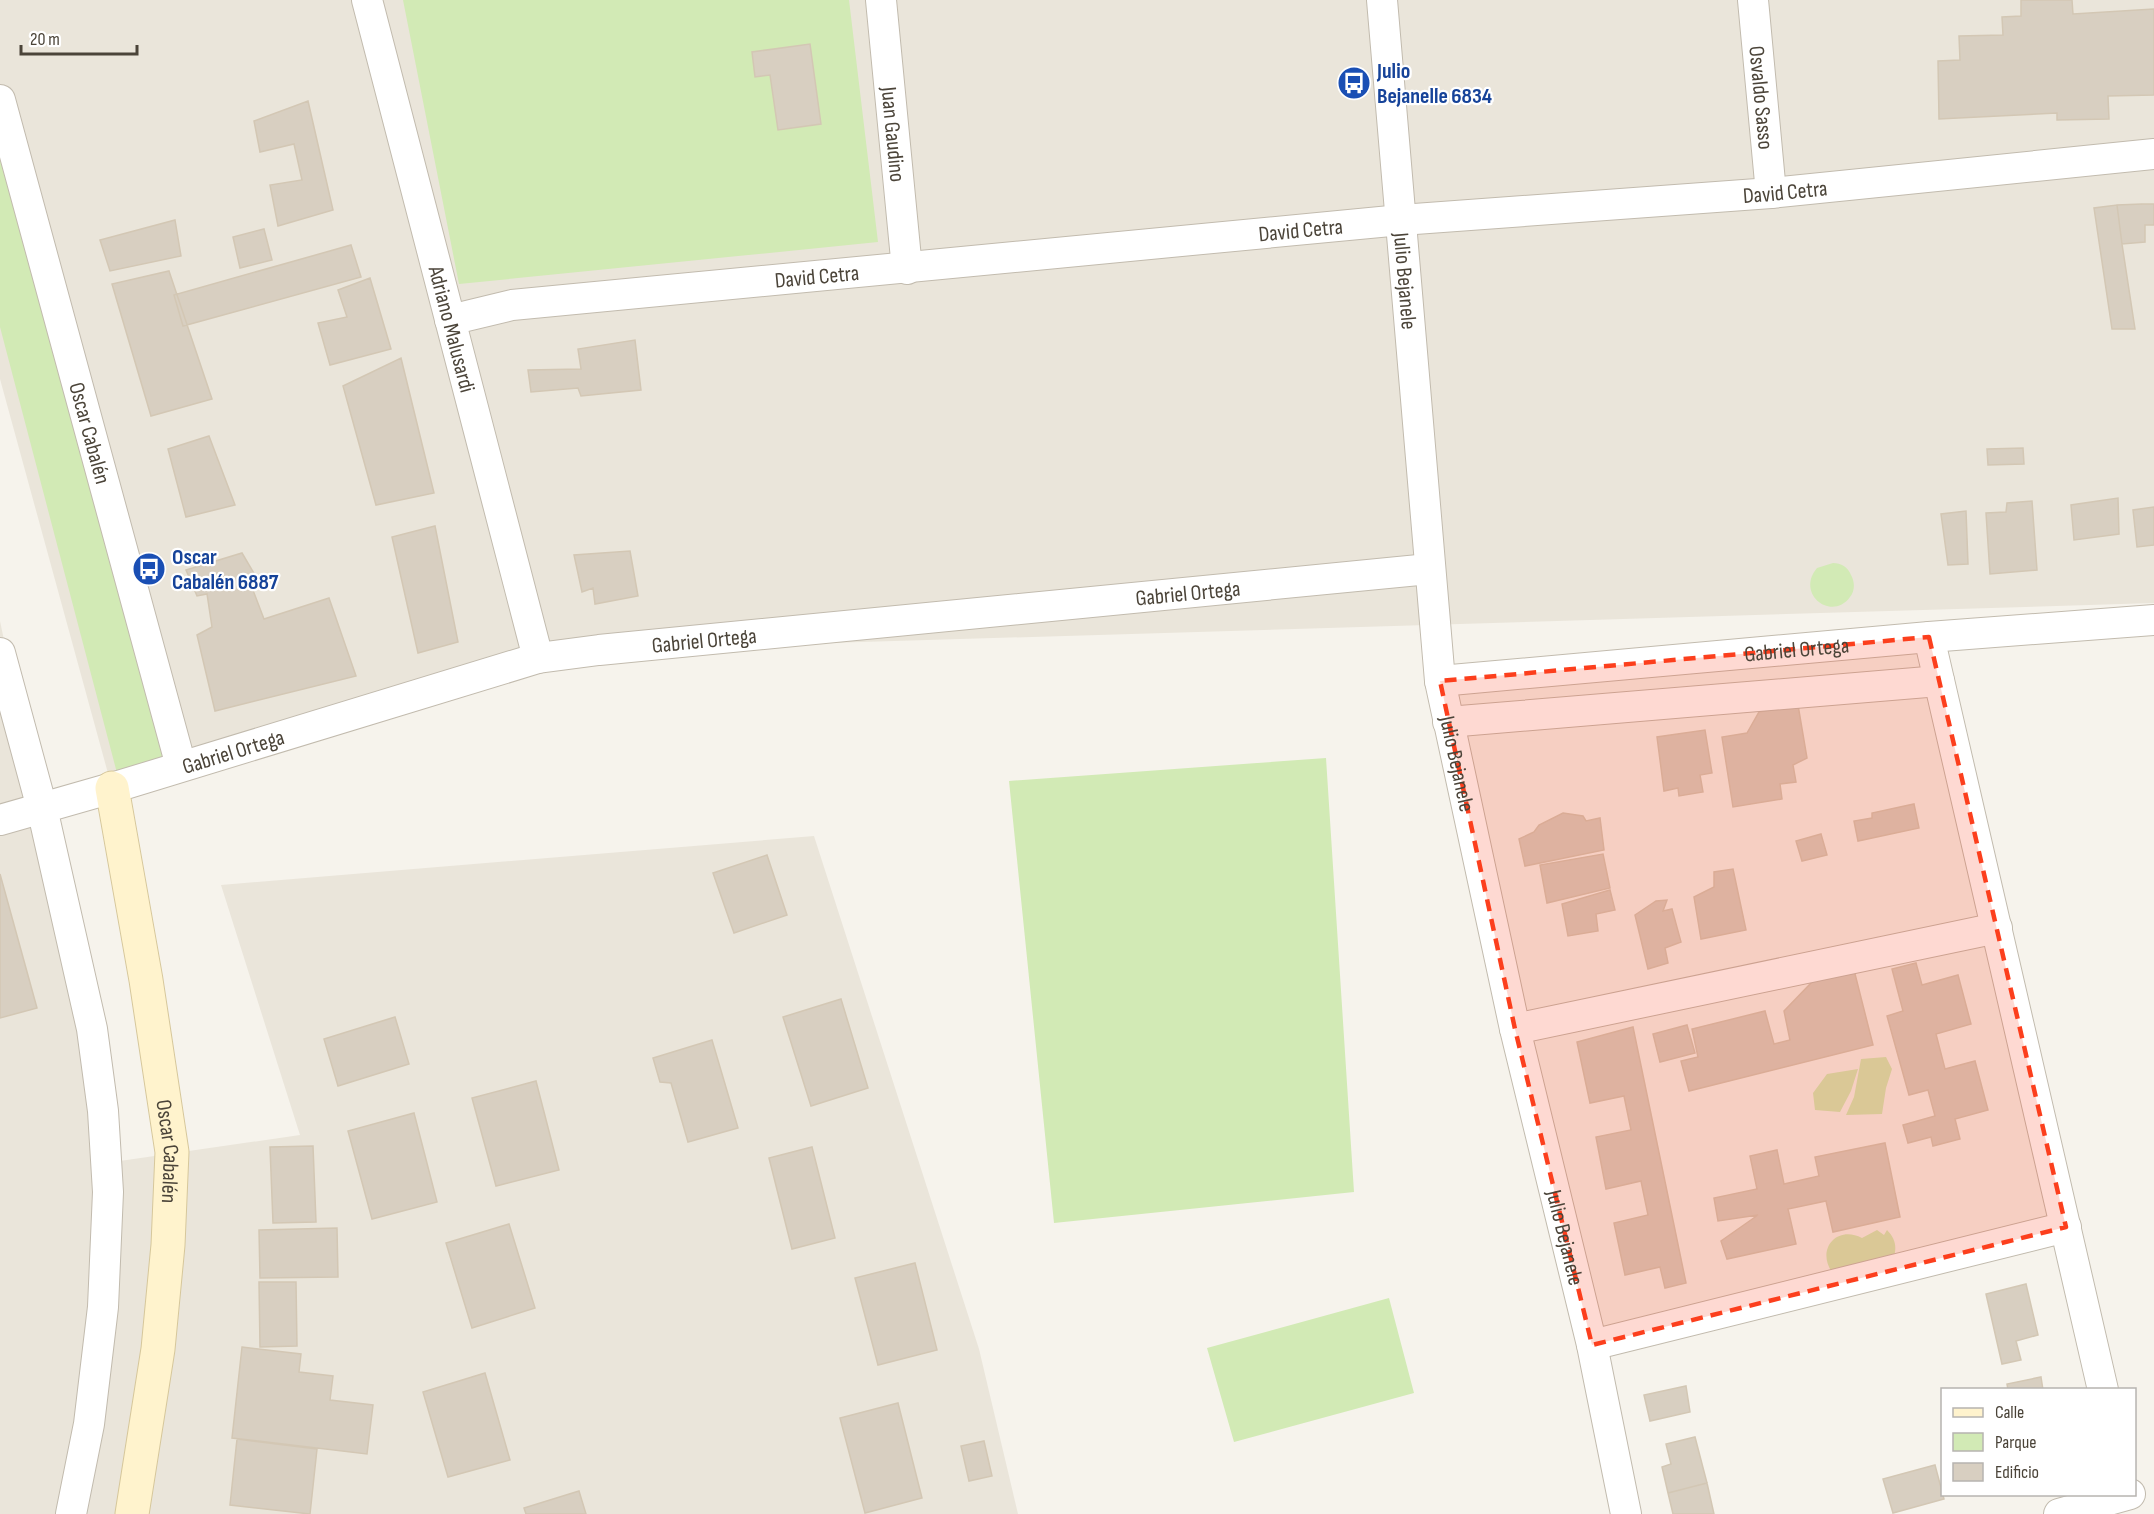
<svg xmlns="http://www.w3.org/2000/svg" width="2154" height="1514" font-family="'Sofia Sans Condensed',sans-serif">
<rect width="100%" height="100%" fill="#f6f3ec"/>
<path fill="#eae5da" d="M0 0H2154V603L599 650 112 788 0 379Z
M0 621 113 1162 300 1135 221 885 814 836 979 1349 1018 1514H0Z"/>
<path fill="#d2eab5" d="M403 0H849L878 242 459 284Z
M0 139 167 760 118 777 0 327Z
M1833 563C1841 563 1848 567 1851 575 1855 582 1855 591 1850 597 1832 622 1795 594 1817 568Z
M1326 758 1354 1192 1054 1223 1009 781Z
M1886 1057 1892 1069 1886 1088 1882 1114 1846 1115 1854 1097 1861 1059Z
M1858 1069 1851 1091 1840 1112 1815 1110 1813 1093 1827 1074Z
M1877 1230 1884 1235 1887 1230C1895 1238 1897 1246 1894 1257L1832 1272C1816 1249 1837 1225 1862 1238Z
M1389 1298 1414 1393 1234 1442 1207 1348Z"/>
<path fill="#d8cfc1" stroke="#d3c7b4" stroke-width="1.5" d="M2021 0H2072L2073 14 2154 9V95L2108 96 2109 119 2057 120V113L1939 119 1938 61 1960 60 1959 36 2003 35 2002 17 2021 16Z
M810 44 821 124 778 130 770 75 755 77 752 52Z
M308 101 333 210 278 226 270 185 302 180 294 144 260 152 254 121Z
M2142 204H2154V225H2145V242L2122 244 2117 205Z
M2117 205 2122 244 2135 329H2112L2094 208Z
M175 220 181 256 110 271 100 240Z
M264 229 272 260 240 268 233 237Z
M351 245 361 277 183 326 174 295Z
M169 271 212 399 151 416 112 284Z
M370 278 391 349 330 365 318 323 347 317 338 290Z
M635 340 641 390 581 396 578 388 531 392 528 370 581 369 578 349Z
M401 358 434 493 376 505 343 386Z
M209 436 235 505 186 517 168 449Z
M2023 448 2024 464 1988 465 1987 449Z
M2118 498 2119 534 2074 540 2071 505Z
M2032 501 2037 570 1990 574 1986 513 2006 512 2007 503Z
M2154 507V545L2137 547 2133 510Z
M1966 511 1968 564 1948 565 1941 514Z
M435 526 458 642 418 653 392 537Z
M630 551 638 596 595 604 593 588 582 592 574 555Z
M242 553 258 580 251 585 264 619 329 598 356 676 215 711 197 635 212 627 207 594 197 596 186 570Z
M1798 705 1807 758 1793 765 1796 782 1780 784 1782 799 1733 807 1722 737 1747 733 1759 712Z
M1705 730 1712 773 1700 775 1703 792 1679 796 1678 788 1664 791 1657 737Z
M1914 804 1919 828 1858 841 1854 821 1872 818V813Z
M1563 813 1583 816 1586 821 1600 818 1604 850 1525 866 1519 839 1534 832 1539 825Z
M1821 834 1827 855 1802 861 1796 841Z
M1603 854 1610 888 1547 903 1540 865Z
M767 855 787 915 734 933 713 873Z
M1733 869 1746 930 1701 939 1694 897 1714 887V872Z
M0 874 37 1008 0 1018Z
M1610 890 1615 910 1596 914 1598 931 1568 936 1562 904Z
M1667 900 1663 911 1672 909 1681 942 1665 948 1668 963 1648 969 1635 915 1656 901Z
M1916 963 1922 985 1958 975 1971 1024 1936 1034 1945 1069 1975 1061 1988 1110 1955 1119 1960 1139 1933 1146 1931 1137 1908 1143 1903 1125 1935 1116 1928 1090 1909 1095 1887 1016 1903 1011 1892 969Z
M1854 970 1873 1045 1689 1091 1681 1061 1698 1057 1692 1029 1765 1011 1774 1044 1790 1040 1784 1011 1813 981Z
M841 999 868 1088 811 1106 783 1017Z
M395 1017 409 1064 338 1086 324 1039Z
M1687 1025 1695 1053 1660 1062 1653 1034Z
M1633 1027 1686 1283 1665 1288 1660 1267 1625 1275 1614 1223 1648 1215 1641 1181 1606 1189 1596 1137 1631 1130 1624 1096 1590 1103 1577 1042Z
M712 1040 738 1128 688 1142 671 1083 660 1082 653 1058Z
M536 1081 559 1170 496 1186 472 1098Z
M414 1113 437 1202 372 1219 348 1131Z
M1885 1143 1900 1217 1833 1232 1826 1201 1788 1209 1796 1244 1727 1259 1721 1241 1758 1215 1718 1221 1714 1198 1757 1189 1750 1156 1777 1150 1784 1184 1819 1176 1815 1157Z
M313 1146 316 1222 273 1223 270 1147Z
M812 1147 835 1238 792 1249 769 1158Z
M509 1224 535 1308 472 1328 446 1243Z
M337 1228 338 1277 260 1278 259 1230Z
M915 1263 937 1350 878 1365 855 1278Z
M259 1282H296L297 1346 260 1347Z
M2026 1284 2038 1335 2016 1341 2021 1360 2002 1364 1986 1294Z
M242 1347 301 1354 299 1372 333 1376 330 1400 373 1405 367 1454 232 1438Z
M485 1373 510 1460 448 1477 423 1392Z
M2041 1377 2043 1390H2008L2007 1384Z
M1686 1386 1690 1412 1650 1421 1644 1395Z
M898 1403 922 1498 865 1513 840 1418Z
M1695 1437 1707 1483 1668 1493 1662 1467 1671 1464 1666 1444Z
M237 1439 317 1449 310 1514 230 1505Z
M984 1441 992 1476 969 1481 961 1446Z
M1935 1465 1944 1499 1893 1513 1883 1479Z
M1707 1483 1714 1514H1673L1668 1493Z
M579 1491 586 1514H526L524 1508Z"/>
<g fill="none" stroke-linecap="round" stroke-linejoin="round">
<g stroke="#c2bbae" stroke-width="32">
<g id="minor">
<path id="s1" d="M367 0 538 658"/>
<path id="s2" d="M881 0 907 269"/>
<path id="s3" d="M1382 0 1440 681 1515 1029 1592 1345 1626 1514"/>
<path id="s4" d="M1753 0 1771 193"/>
<path id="s5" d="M0 100 181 766"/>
<path id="s6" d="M450 320 512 305 1401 220 1771 193 2154 154"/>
<path d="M1929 637 2103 1390"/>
<path d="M0 653 42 808 92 1029 103 1111 108 1192 103 1307 89 1424 71 1514"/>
<path id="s7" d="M1440 681 1929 637 2154 620"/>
<path d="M1448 722 1939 681"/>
<path id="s8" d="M0 820 112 788 538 658 599 650 1429 569"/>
<path d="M1515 1029 1997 928"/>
<path d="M1592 1345 2066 1227"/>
<path d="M2059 1514 2130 1494"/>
</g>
</g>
<g stroke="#d6c79b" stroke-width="35">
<g id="secondary">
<path id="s9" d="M112 788 146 980 172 1152 168 1245 158 1349 132 1514"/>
</g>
</g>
<use href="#minor" stroke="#fff" stroke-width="30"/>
<use href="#secondary" stroke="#fff3cd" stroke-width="33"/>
</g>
<path fill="#fc3f1d" fill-opacity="0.2" stroke="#fc3f1d" stroke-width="4.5" stroke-dasharray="12 8" stroke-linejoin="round" d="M1929 637 2066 1227 1592 1345 1515 1029 1440 681Z"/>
<defs>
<g id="bus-disc" transform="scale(1.725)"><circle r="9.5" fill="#1a4fb4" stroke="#fff"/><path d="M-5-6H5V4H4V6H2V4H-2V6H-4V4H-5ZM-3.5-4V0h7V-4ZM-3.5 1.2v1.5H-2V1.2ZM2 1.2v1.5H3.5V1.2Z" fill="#fff"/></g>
</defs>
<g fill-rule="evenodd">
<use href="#bus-disc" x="1354" y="83"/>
<use href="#bus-disc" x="149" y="569"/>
</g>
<g text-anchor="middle" stroke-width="4.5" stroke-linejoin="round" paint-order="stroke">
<g font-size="22" font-weight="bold" fill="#164399" stroke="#fff" text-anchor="start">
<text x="1377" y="78">Julio<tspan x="1377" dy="25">Bejanelle 6834</tspan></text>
<text x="172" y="564">Oscar<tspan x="172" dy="25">Cabalén 6887</tspan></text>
</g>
<g font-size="22" fill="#4b4439" stroke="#fff">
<text dy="8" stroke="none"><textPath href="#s4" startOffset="98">Osvaldo Sasso</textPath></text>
<text dy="8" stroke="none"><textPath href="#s2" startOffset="135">Juan Gaudino</textPath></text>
<text dy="8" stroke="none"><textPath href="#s6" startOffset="1342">David Cetra</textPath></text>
<text dy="8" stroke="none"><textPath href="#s6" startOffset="856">David Cetra</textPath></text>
<text dy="8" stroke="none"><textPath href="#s6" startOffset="370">David Cetra</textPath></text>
<text dy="8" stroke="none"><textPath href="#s3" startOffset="282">Julio Bejanele</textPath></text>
<text dy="8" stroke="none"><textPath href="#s1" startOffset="340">Adriano Malusardi</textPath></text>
<text dy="8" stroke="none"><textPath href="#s5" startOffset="345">Oscar Cabalén</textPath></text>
<text dy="8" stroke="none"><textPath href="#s8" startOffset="1215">Gabriel Ortega</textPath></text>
<text dy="8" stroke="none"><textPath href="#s8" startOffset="729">Gabriel Ortega</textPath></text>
<text dy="8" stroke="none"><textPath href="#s7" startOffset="358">Gabriel Ortega</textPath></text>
<text dy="8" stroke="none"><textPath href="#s8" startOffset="243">Gabriel Ortega</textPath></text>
<text dy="8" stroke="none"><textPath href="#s3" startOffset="768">Julio Bejanele</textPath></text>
<text dy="8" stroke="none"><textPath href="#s9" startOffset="368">Oscar Cabalén</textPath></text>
<text dy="8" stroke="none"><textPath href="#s3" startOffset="1254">Julio Bejanele</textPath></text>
</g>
</g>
<rect x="1941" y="1388" width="195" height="108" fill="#ffffff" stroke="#b7b4b0" stroke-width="1.5"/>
<rect x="1953" y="1408" width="30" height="9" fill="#fff3cd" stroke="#b7b4b0" stroke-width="1.5"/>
<text x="1995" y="1418" font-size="18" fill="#4b4439">Calle</text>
<rect x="1953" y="1433" width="30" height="18" fill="#d2eab5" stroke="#b7b4b0" stroke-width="1.5"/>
<text x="1995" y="1448" font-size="18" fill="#4b4439">Parque</text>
<rect x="1953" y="1463" width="30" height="18" fill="#d8cfc1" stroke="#b7b4b0" stroke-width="1.5"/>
<text x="1995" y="1478" font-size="18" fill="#4b4439">Edificio</text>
<path d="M21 45v9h116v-9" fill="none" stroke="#4b4439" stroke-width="3"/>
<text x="30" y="45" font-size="18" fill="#4b4439" stroke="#ffffff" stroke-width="4.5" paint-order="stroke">20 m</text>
</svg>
